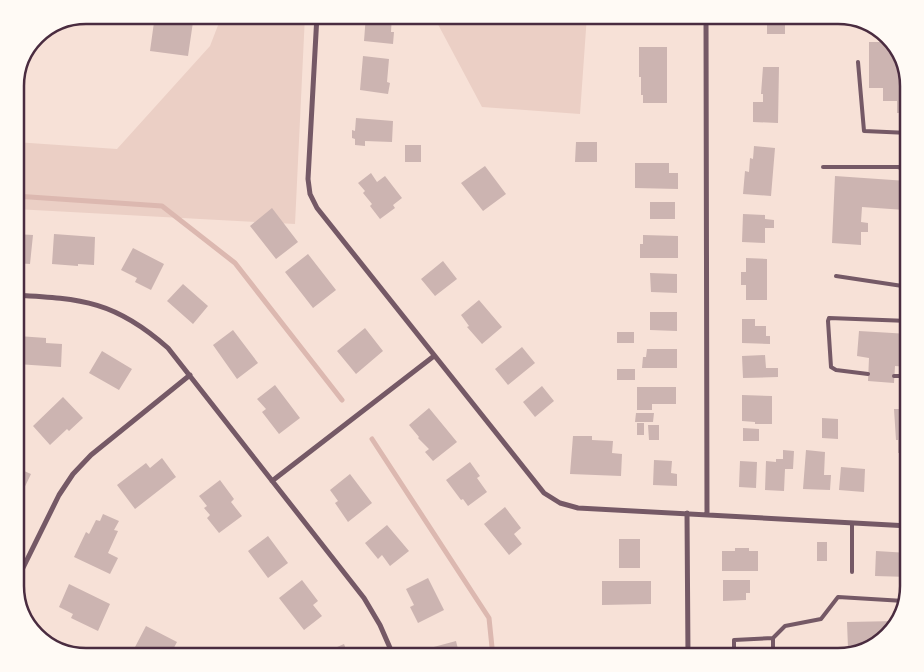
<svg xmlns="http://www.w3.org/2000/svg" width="924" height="672" font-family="'Titillium Web',sans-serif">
<rect width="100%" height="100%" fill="#f7e1d7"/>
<path fill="#ebcfc5" d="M222 15H305L295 224 15 209V142L117 149 210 46Z
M433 15H587L580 114 482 107Z"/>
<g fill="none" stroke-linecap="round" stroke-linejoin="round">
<path stroke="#dcb8b0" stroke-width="5" d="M15 196 162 206 235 263 342 400
M372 439 489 618 493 657"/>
</g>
<path fill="#ccb4b1" d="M155 15H194L188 56 150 51Z
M366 15H392L391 32H394L393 44 364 41Z
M767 15H785V34H767Z
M869 42H892L902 54 909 86V116H906V113H897V101H883V88H869Z
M639 47H667V103H643V95H641V77H639Z
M363 56 389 59 387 82 390 83 388 94 360 90Z
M763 67H779L778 123 753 122V102H763V94H761Z
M356 118 393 121 392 142 365 141V146L355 145V139L352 138V130L355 131Z
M576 142H597V162H575Z
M405 145H421V162H405Z
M754 146 775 148 771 196 743 194 745 171 749 172 750 158 753 159Z
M635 163H669V173H678V189L635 188Z
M485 166 506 194 483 211 461 183Z
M371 173 377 182 385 176 402 198 393 205 395 208 380 219 370 206 372 204 363 193 365 191 358 183Z
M835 176 907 181 905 210 862 207 861 222 868 223V232H861V245L832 243Z
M650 202H675V219H650Z
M272 208 298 242 276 259 250 226Z
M743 214 765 215V219L774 220V228H765V243L742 242Z
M15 234 33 235 30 264 15 263Z
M54 234 95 237 94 265 78 264V266L52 264Z
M643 235 678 236V258H640V244H643Z
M133 248 164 264 151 290 135 282 137 278 121 270Z
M308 254 336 290 313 308 285 272Z
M746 258 767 259V300H746V285H741V272H746Z
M443 261 457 279 435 296 421 279Z
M650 273 677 274V293L651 292Z
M183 284 208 306 193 324 167 301Z
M479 300 502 327 482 344 467 327 469 326 461 315Z
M650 312H677V331L650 330Z
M742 319H755V326H766V336H770V344L742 343Z
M365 328 383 351 356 374 337 351Z
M233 330 258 363 237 379 213 345Z
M859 331 909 334V367L895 366 894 383 868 381 869 358 857 356Z
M617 332H634V343H617Z
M18 336 46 338V343L62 344 61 367 17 364Z
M522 347 535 363 508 385 495 369Z
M647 349H677V368H642L643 357H646Z
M102 351 132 369 119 390 89 373Z
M765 355 766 368H778V377L743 378 742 356Z
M617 369H635V380H617Z
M275 385 300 418 279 434 262 412 266 409 257 399Z
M542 386 554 401 535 417 523 402Z
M637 387H676V404H652V410H637Z
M742 395 772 396V424H755V422L742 421Z
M63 397 83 418 69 431 67 429 50 445 33 426Z
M429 408 457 442 433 461 425 452 429 449 418 438 419 437 409 425Z
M894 409H909V453H898V440H896Z
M636 413H654L653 422H635Z
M822 418 838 419V439L822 438Z
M637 423H644V435H637Z
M648 425H659V440H649Z
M743 428 759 429V441H743Z
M573 436H592V440L613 441 612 453 622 454 621 476 570 474Z
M783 450 794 451 793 469H785L784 491 765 490 766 461 776 462V459H783Z
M806 450 825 452 824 475H831L830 490 803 489Z
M162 458 176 477 135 509 117 485 146 463 150 468Z
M654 460 672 461 671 473 677 474V486L653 485Z
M740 461 757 462 756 488 739 487Z
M470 462 480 476 477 478 487 492 468 506 463 499 461 500 446 480Z
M15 467 31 474 17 503 15 502Z
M841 467 865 469 864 492 839 490Z
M350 474 372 503 348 522 335 503 338 501 330 490Z
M220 480 234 499 231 502 242 516 219 533 207 518 210 515 204 508 207 506 199 496Z
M505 507 521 528 514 534 522 544 509 555 484 524Z
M103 514 119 521 114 530 118 531 108 553 118 558 110 574 74 557 86 532 89 534 96 520 100 521Z
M387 525 409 551 390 566 382 555 378 559 365 543Z
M268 536 288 563 268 578 248 551Z
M619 539H640V568H619Z
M817 542H827V561H817Z
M735 548H749V551H758V571H722V551H735Z
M876 551 909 553V577L875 576Z
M428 578 444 610 418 623 410 607 414 605 406 589Z
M302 580 318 601 313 605 322 616 304 630 279 598Z
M723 580H750V593H746V600L723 601Z
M602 581H651V604L602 605Z
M69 584 110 604 98 631 71 618 73 614 59 607Z
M897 621 894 629 870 650 838 657H789V649L848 648 847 622Z
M146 626 177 642 169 657H150L134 649Z
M456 641 460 657H432L430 648Z
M344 644 349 657H314Z
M620 649H643V657H619Z
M207 652 216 657H203Z"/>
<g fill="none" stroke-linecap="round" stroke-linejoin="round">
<path stroke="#755966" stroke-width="4" d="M858 62 864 131 909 133
M823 167H898L909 170
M836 276 909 287
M868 374 836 370 831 367 828 321 829 318 909 321
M894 376H909
M852 572V524
M773 638V657
M734 657V640L773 638 785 626 821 619 838 597 904 601"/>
<path stroke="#755966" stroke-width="5" d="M317 15 308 179 310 194 317 208 544 493 560 503 578 508 909 526
M706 15 707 514
M15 295C83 299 115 301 168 348L364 598 380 625 394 657
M272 481 434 356
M687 513 688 657
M15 584 59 495 73 474 91 455 190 375
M42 641 47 644"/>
</g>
<path d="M0 0H924V672H0ZM86 24H838A62 62 0 0 1 900 86V586A62 62 0 0 1 838 648H86A62 62 0 0 1 24 586V86A62 62 0 0 1 86 24Z" fill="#fffaf5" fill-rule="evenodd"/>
<path fill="none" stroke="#4a2c40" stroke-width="2.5" d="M86 24H838A62 62 0 0 1 900 86V586A62 62 0 0 1 838 648H86A62 62 0 0 1 24 586V86A62 62 0 0 1 86 24Z"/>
</svg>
